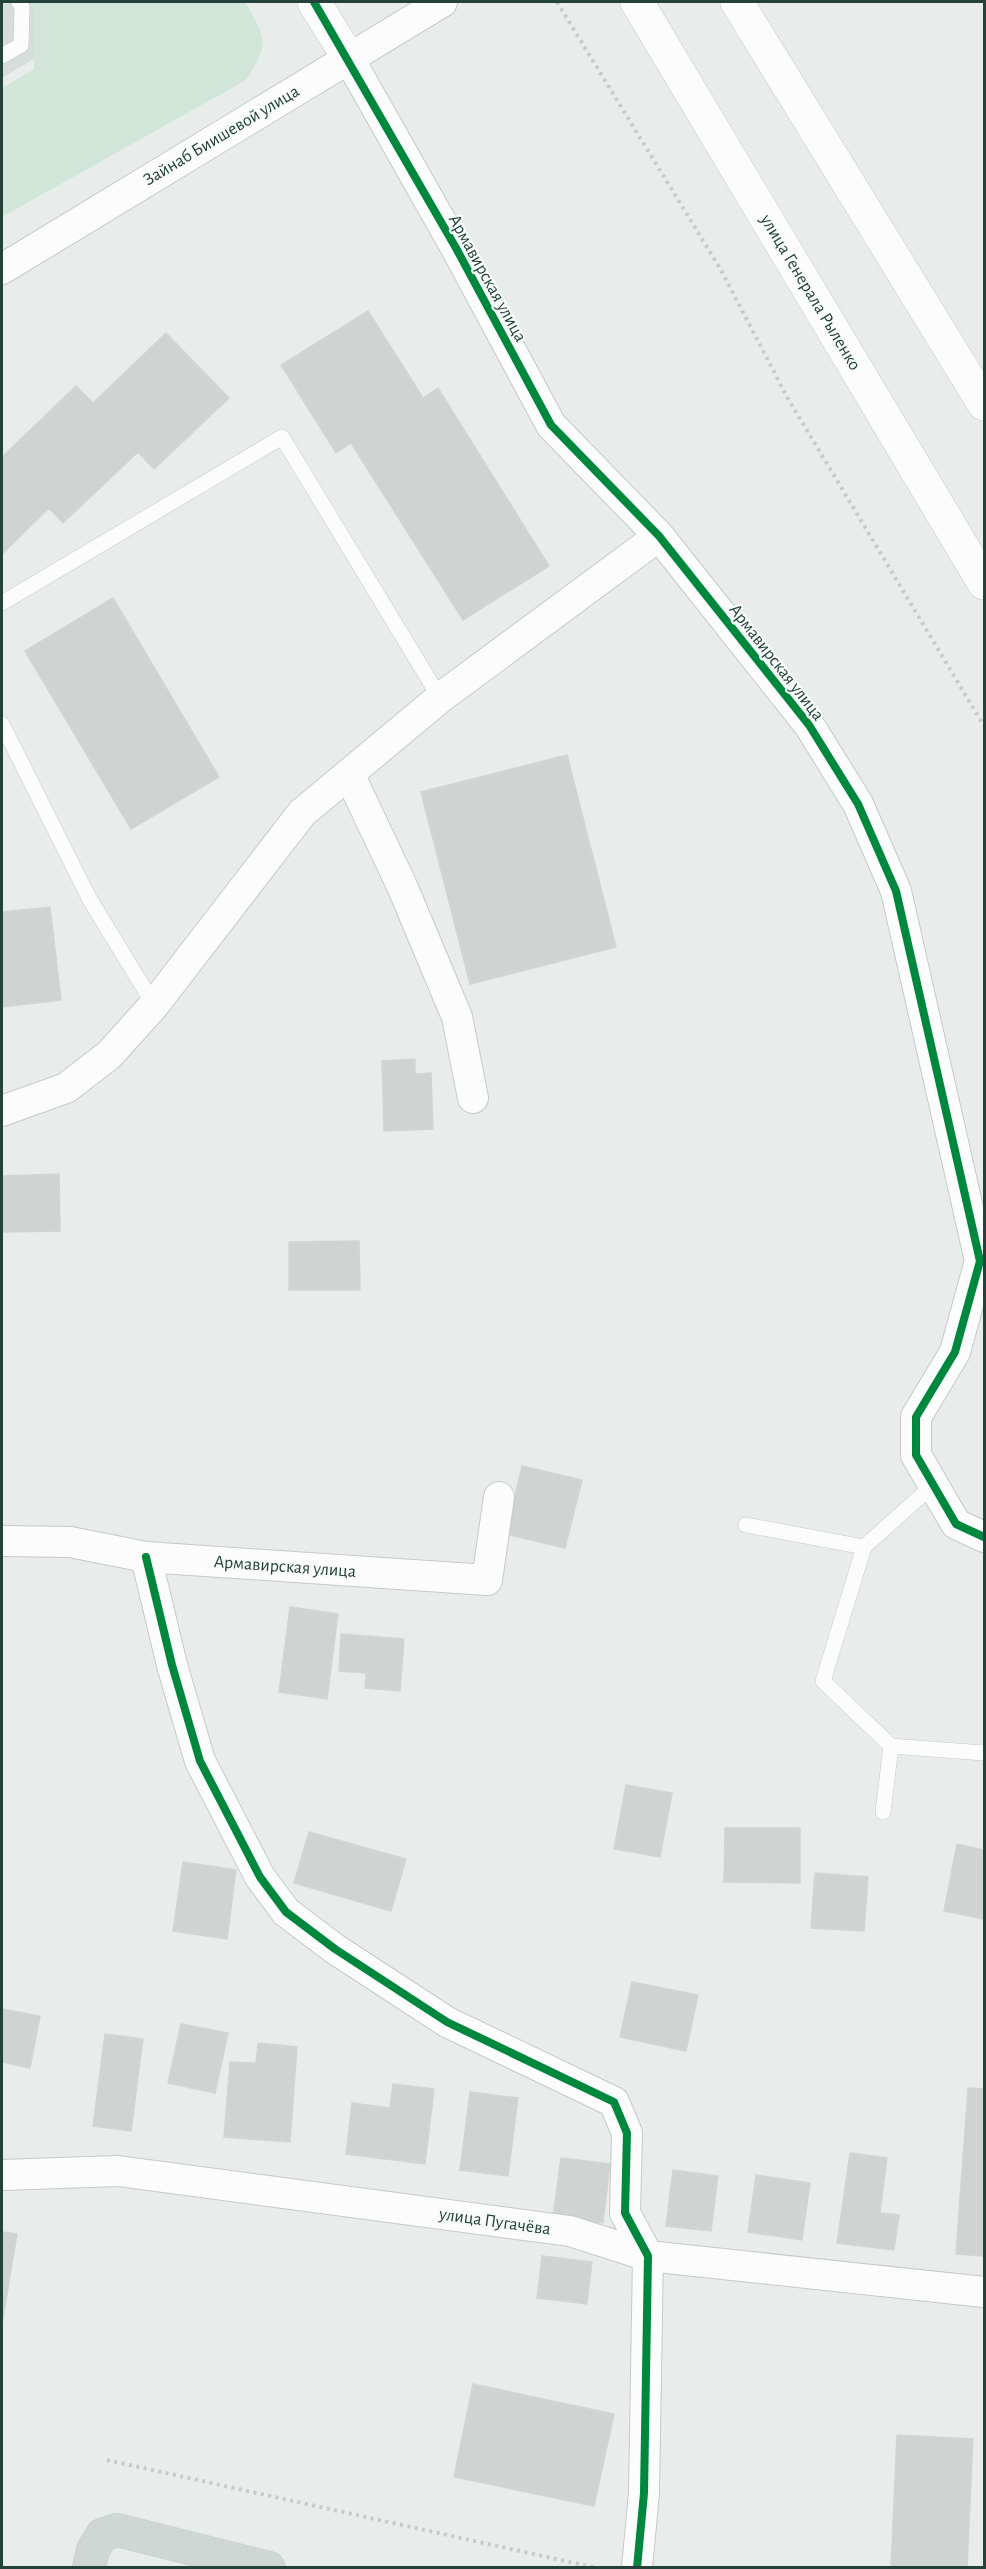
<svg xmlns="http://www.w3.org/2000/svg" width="986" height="2569" font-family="'Alegreya Sans',sans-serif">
<rect width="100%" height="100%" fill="#e8edeb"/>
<path fill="#d6dedb" d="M2 2H129L2 78Z"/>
<path fill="#d1e6d8" d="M29 2H245C266 38 270 44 246 80L2 217V88L34 69V11Z"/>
<path fill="#cfd4d2" stroke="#d1d6d4" stroke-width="1.5" d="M368 311 423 398 438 388 549 566 463 620 351 443 336 453 281 365Z
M166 333 229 398 154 469 138 452 63 523 49 508 2 554V457L76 386 93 403Z
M113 598 219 777 131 829 25 651Z
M567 755 616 947 470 984 421 792Z
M50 907 61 1000 2 1007V912Z
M415 1059V1074L431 1073 433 1129 384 1131 382 1061Z
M59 1174 60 1231 2 1232V1176Z
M359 1241 360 1290H289V1242Z
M522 1466 582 1480 565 1548 506 1534Z
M290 1607 338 1614 327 1699 279 1692Z
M341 1634 404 1639 400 1691 365 1688 366 1673 339 1671Z
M626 1785 672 1793 660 1857 614 1849Z
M725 1828H800V1883L724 1882Z
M309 1832 406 1859 391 1911 294 1883Z
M957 1844 984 1850V1919L944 1911Z
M183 1862 236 1870 227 1939 173 1931Z
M815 1873 868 1877 864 1931 811 1928Z
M632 1982 698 1995 686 2051 620 2037Z
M2 2009 40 2016 30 2068 2 2062Z
M181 2024 228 2033 215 2093 168 2083Z
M105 2034 143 2039 131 2131 93 2126Z
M258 2043 297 2047 290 2142 224 2137 230 2062 256 2063Z
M393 2084 434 2089 425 2164 346 2154 352 2103 390 2108Z
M968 2088 984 2089V2256L956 2254Z
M470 2092 518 2098 508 2176 460 2170Z
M850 2153 887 2158 880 2213 899 2215 894 2250 837 2243Z
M561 2158 610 2164 603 2223 553 2217Z
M673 2170 718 2176 711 2231 666 2226Z
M756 2175 810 2183 802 2240 748 2232Z
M2 2232 17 2234 2 2324Z
M542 2256 592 2262 587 2304 537 2298Z
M473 2384 614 2414 594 2506 454 2477Z
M897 2435 973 2439 967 2568H891Z"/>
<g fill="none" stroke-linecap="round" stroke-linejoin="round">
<g stroke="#c5cac8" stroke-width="16">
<path id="service" d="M2 56 21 45 22 7 19 2
M2 603 282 437 440 698
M2 724 89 898 154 1005
M746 1525 864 1547 932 1486
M864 1547 823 1681 891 1746 883 1812
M891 1746 984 1753"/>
</g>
<g stroke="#c5cac8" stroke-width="32">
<path id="minor" d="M348 57 456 248 551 425 659 536 809 725 858 804 896 891 980 1261 955 1352 916 1417V1455L956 1524 984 1537
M2 269 442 2
M349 774 402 886 457 1017 473 1098
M2 1111 66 1088 109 1055 154 1005 302 813 440 698 659 536
M2 1541 70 1542 146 1557 487 1580 499 1497
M146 1557 172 1665 200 1761 260 1877 286 1912 335 1949 447 2022 614 2102 627 2133 625 2213 648 2256 644 2493 637 2568
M2 2175 118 2171 570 2231 648 2256 984 2292"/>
</g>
<g stroke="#c5cac8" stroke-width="34">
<path id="tertiary" d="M314 2 348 57"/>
</g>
<g stroke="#c3cbc8" stroke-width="34">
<path id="secondary" d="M637 2 984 583
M737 2 984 404"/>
</g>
<g stroke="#c3ccc9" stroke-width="34">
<path id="primary" d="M89 2568 93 2550 102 2535 117 2530 269 2568"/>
</g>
<path stroke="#c3ccca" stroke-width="4" stroke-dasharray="3 4.5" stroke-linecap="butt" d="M557 2 721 270 787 397 984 726
M107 2460 597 2568"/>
<use href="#service" stroke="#fcfcfc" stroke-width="15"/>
<use href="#minor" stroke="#fcfcfc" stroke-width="30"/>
<use href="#tertiary" stroke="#fcfcfc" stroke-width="33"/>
<use href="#secondary" stroke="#fcfcfc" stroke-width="33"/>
<use href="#primary" stroke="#cfd7d5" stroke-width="33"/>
<g stroke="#f7fbf9" stroke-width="11">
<path id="cycleway" d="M314 2 456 248 551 425 659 536 809 725 858 804 896 891 980 1261 955 1352 916 1417V1455L956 1524 984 1537
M146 1557 172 1665 200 1761 260 1877 286 1912 335 1949 447 2022 614 2102 627 2133 625 2213 648 2256 644 2493 637 2568"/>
</g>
<use href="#cycleway" stroke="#00873e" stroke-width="8"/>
</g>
<g text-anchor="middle" stroke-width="4.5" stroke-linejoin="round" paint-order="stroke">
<g font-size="18" fill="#24423a" stroke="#f7fbf9">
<text transform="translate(221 135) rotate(-31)" y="6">Зайнаб Биишевой улица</text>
<text transform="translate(488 278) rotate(61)" y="6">Армавирская улица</text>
<text transform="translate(811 292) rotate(59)" y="6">улица Генерала Рыленко</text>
<text transform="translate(777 662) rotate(52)" y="6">Армавирская улица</text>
<text transform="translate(285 1566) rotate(4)" y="6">Армавирская улица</text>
<text transform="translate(495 2221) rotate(8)" y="6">улица Пугачёва</text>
</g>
</g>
<rect width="986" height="2569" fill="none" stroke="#24423a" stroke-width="6"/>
</svg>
